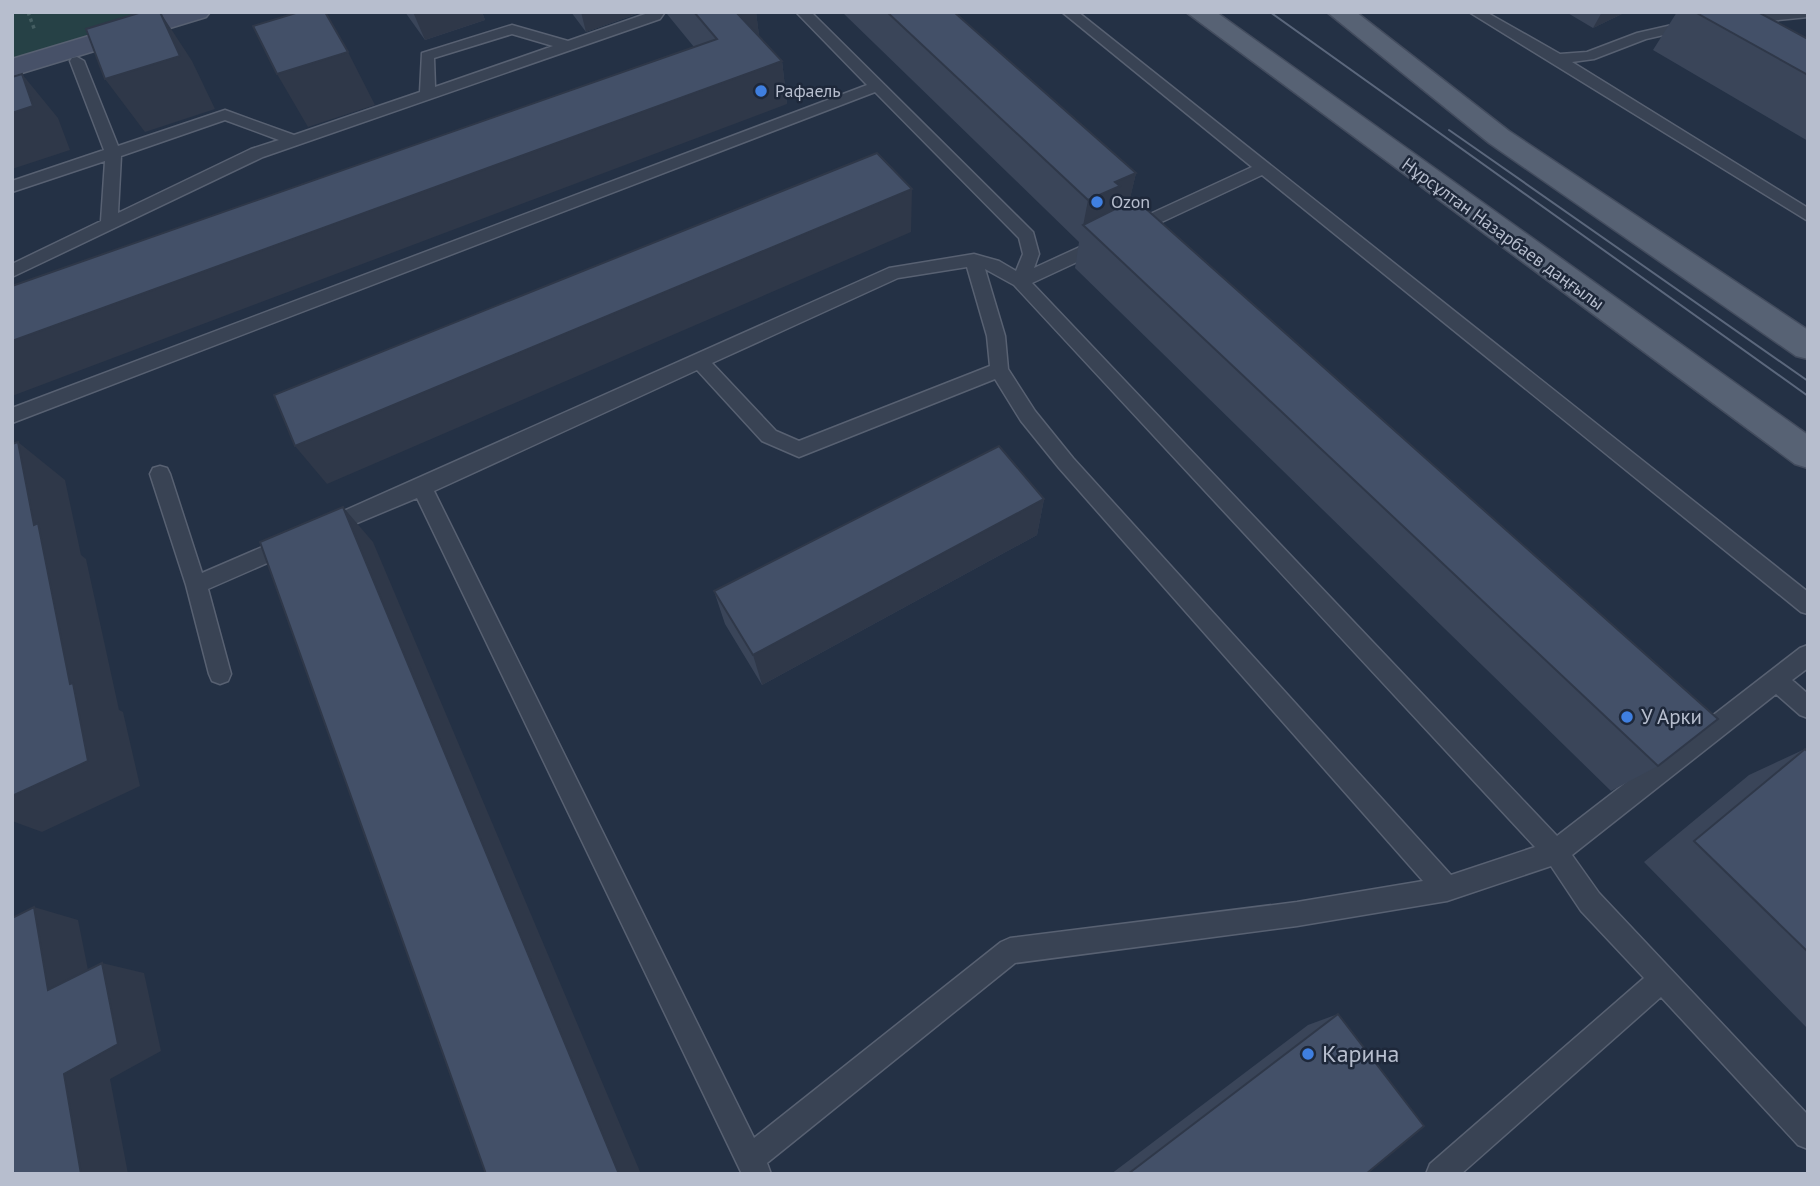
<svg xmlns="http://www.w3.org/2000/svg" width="1820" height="1186" font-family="'PT Sans',sans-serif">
<rect width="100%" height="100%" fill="#243145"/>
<path fill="#264146" d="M12 12H169L12 59Z"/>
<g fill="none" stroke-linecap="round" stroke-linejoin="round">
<g stroke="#586172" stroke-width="3">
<path id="service" d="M651 12H665L660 19 263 157 12 277V264L101 221 105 161 12 192V181L104 150 70 61 72 58 77 57 84 61 118 146 225 110 294 135 420 92 422 53 512 25 568 41ZM512 34 553 46 435 87 434 58ZM225 120 279 140 251 149 118 213 121 156Z
M796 12H811L1033 232 1039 254 1034 268 1095 240H1107L1109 244 1107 248 1032 283 1557 836 1800 648 1808 645V668L1792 680 1808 694V718L1800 715 1776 694 1572 855 1599 893 1808 1115V1149L1798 1145 1661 997 1461 1174H1426L1430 1164 1644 978 1581 911 1551 866 1447 901 1297 926 1015 963 767 1163 771 1174H742L417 498 326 536 319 534 316 528 319 522 889 268 974 254 999 261 1016 271 1023 254 1019 238 875 92 12 423V408L867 85ZM967 267 987 336 990 366 799 441 776 431 712 363 898 278ZM985 269 1014 285 1535 847 1451 875 1073 458 1035 411 1008 369 1005 336ZM697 370 762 441 799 457 995 379 1021 421 1059 468 1423 881 1297 902 1010 938 1001 942 754 1138 434 491Z
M1062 12H1078L1808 592V614L1801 612 1262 175 1136 234H1124L1122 230 1124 226 1252 167Z
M1469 12H1486L1560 54 1587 52 1637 33 1694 20 1699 21V27L1646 39 1594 59 1572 62 1808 208V221Z
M1775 12H1808V17L1740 24 1733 20 1740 16Z
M160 466 167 468 170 474 202 573 290 535 297 538 300 544 297 550 208 589 231 674 228 681 220 684 212 681 209 674 186 585 150 474 153 468Z"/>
</g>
<g stroke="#586172" stroke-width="3">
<path id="secondary" d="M169 12H210L206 17 12 76V59Z"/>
</g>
<g stroke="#434c5e" stroke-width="3">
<path id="primary" d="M1186 12H1216L1808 435V468L1795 464Z
M1327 12H1356L1509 131 1808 330V359L1796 356 1489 143Z"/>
</g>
<path stroke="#455e62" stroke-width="3.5" stroke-dasharray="3.5 3.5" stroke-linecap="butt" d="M28 12 35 31"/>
<use href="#service" fill="#394354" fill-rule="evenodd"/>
<use href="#secondary" fill="#475168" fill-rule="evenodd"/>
<use href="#primary" fill="#576274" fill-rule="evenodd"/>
<path stroke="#5b677c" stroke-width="2" d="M1270 12 1808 396
M1449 130 1808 381"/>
</g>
<path fill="#3a4559" d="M405 12H482L485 20 425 40Z
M571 12H642L586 32Z
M666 12H756L759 36 782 61 787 104 694 47 667 14Z
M842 12H954L1136 173 1129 202 1658 766 1611 791 1075 268 1079 242Z
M1566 12H1626L1593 28Z
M1677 12H1758L1808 39V141L1653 50Z
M1044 499 1037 535 762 685 725 624 714 591Z
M1805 749 1808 752V1029L1644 862 1749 775Z
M1338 1014 1366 1174H1111L1308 1025Z"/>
<path fill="#2f3849" d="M160 12 192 61 215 109 145 132 105 79Z
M413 12H482L485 20 425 40Z
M581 12H642L586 32Z
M736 12H756L761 50Z
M1602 12H1626L1593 28Z
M348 52 375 105 308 127 277 74Z
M782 61 787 104 12 396V341Z
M22 74 58 118 70 150 12 169V113Z
M1136 173 1126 216 1083 226 1088 200 1115 182Z
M912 189 911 232 327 484 295 446Z
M18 442 65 480 81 555 86 559 119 710 123 712 140 786 42 832 12 821V796L70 684 34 525Z
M1044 499 1037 535 762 685 753 655Z
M343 507 373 542 641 1174H619Z
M34 907 78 920 94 1000 48 990Z
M102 963 144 973 161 1051 110 1079 128 1174H81L64 1074Z"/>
<path fill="#435068" stroke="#2f3849" stroke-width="2" d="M142 12H160L180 56 105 79 86 29Z
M299 12H325L348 52 277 74 253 26Z
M694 12H736L782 61 12 341V286L717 39Z
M887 12H954L1136 173 1115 182 1120 186 1088 200Z
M1695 12H1758L1808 39V75Z
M22 74 33 106 12 113V77Z
M877 153 912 189 295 446 274 395Z
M1135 199 1718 719 1658 766 1083 225Z
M18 442 34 525 38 523 70 684 73 683 88 761 12 796V444Z
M999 446 1044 499 753 655 714 591Z
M343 507 619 1174H486L260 542Z
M1805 749 1808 752V952L1694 841Z
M34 907 48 990 102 963 118 1044 64 1074 81 1174H12V918Z
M1338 1014 1424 1126 1366 1174H1128Z"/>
<g fill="#3f7fe0" stroke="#1e283a" stroke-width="2.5">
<circle cx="761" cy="91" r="7"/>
<circle cx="1097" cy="202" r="7"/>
<circle cx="1627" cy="717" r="7"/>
<circle cx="1308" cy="1054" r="7"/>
</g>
<g text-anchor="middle" stroke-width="5" stroke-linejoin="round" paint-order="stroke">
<g font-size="18" fill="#b7bece" stroke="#1e283a" text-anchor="start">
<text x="775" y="97">Рафаель</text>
<text x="1111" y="208">Ozon</text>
</g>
<g font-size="18" fill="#b7bece" stroke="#1e283a">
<text transform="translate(1503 234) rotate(36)" y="6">Нұрсұлтан Назарбаев даңғылы</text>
</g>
<g font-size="21" fill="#b7bece" stroke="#1e283a" text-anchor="start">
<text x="1641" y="724">У Арки</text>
</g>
<g font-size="24" fill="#b7bece" stroke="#1e283a" text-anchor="start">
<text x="1322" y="1062">Карина</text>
</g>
</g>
<rect width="1820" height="1186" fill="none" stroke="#b7bece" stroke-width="28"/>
</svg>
